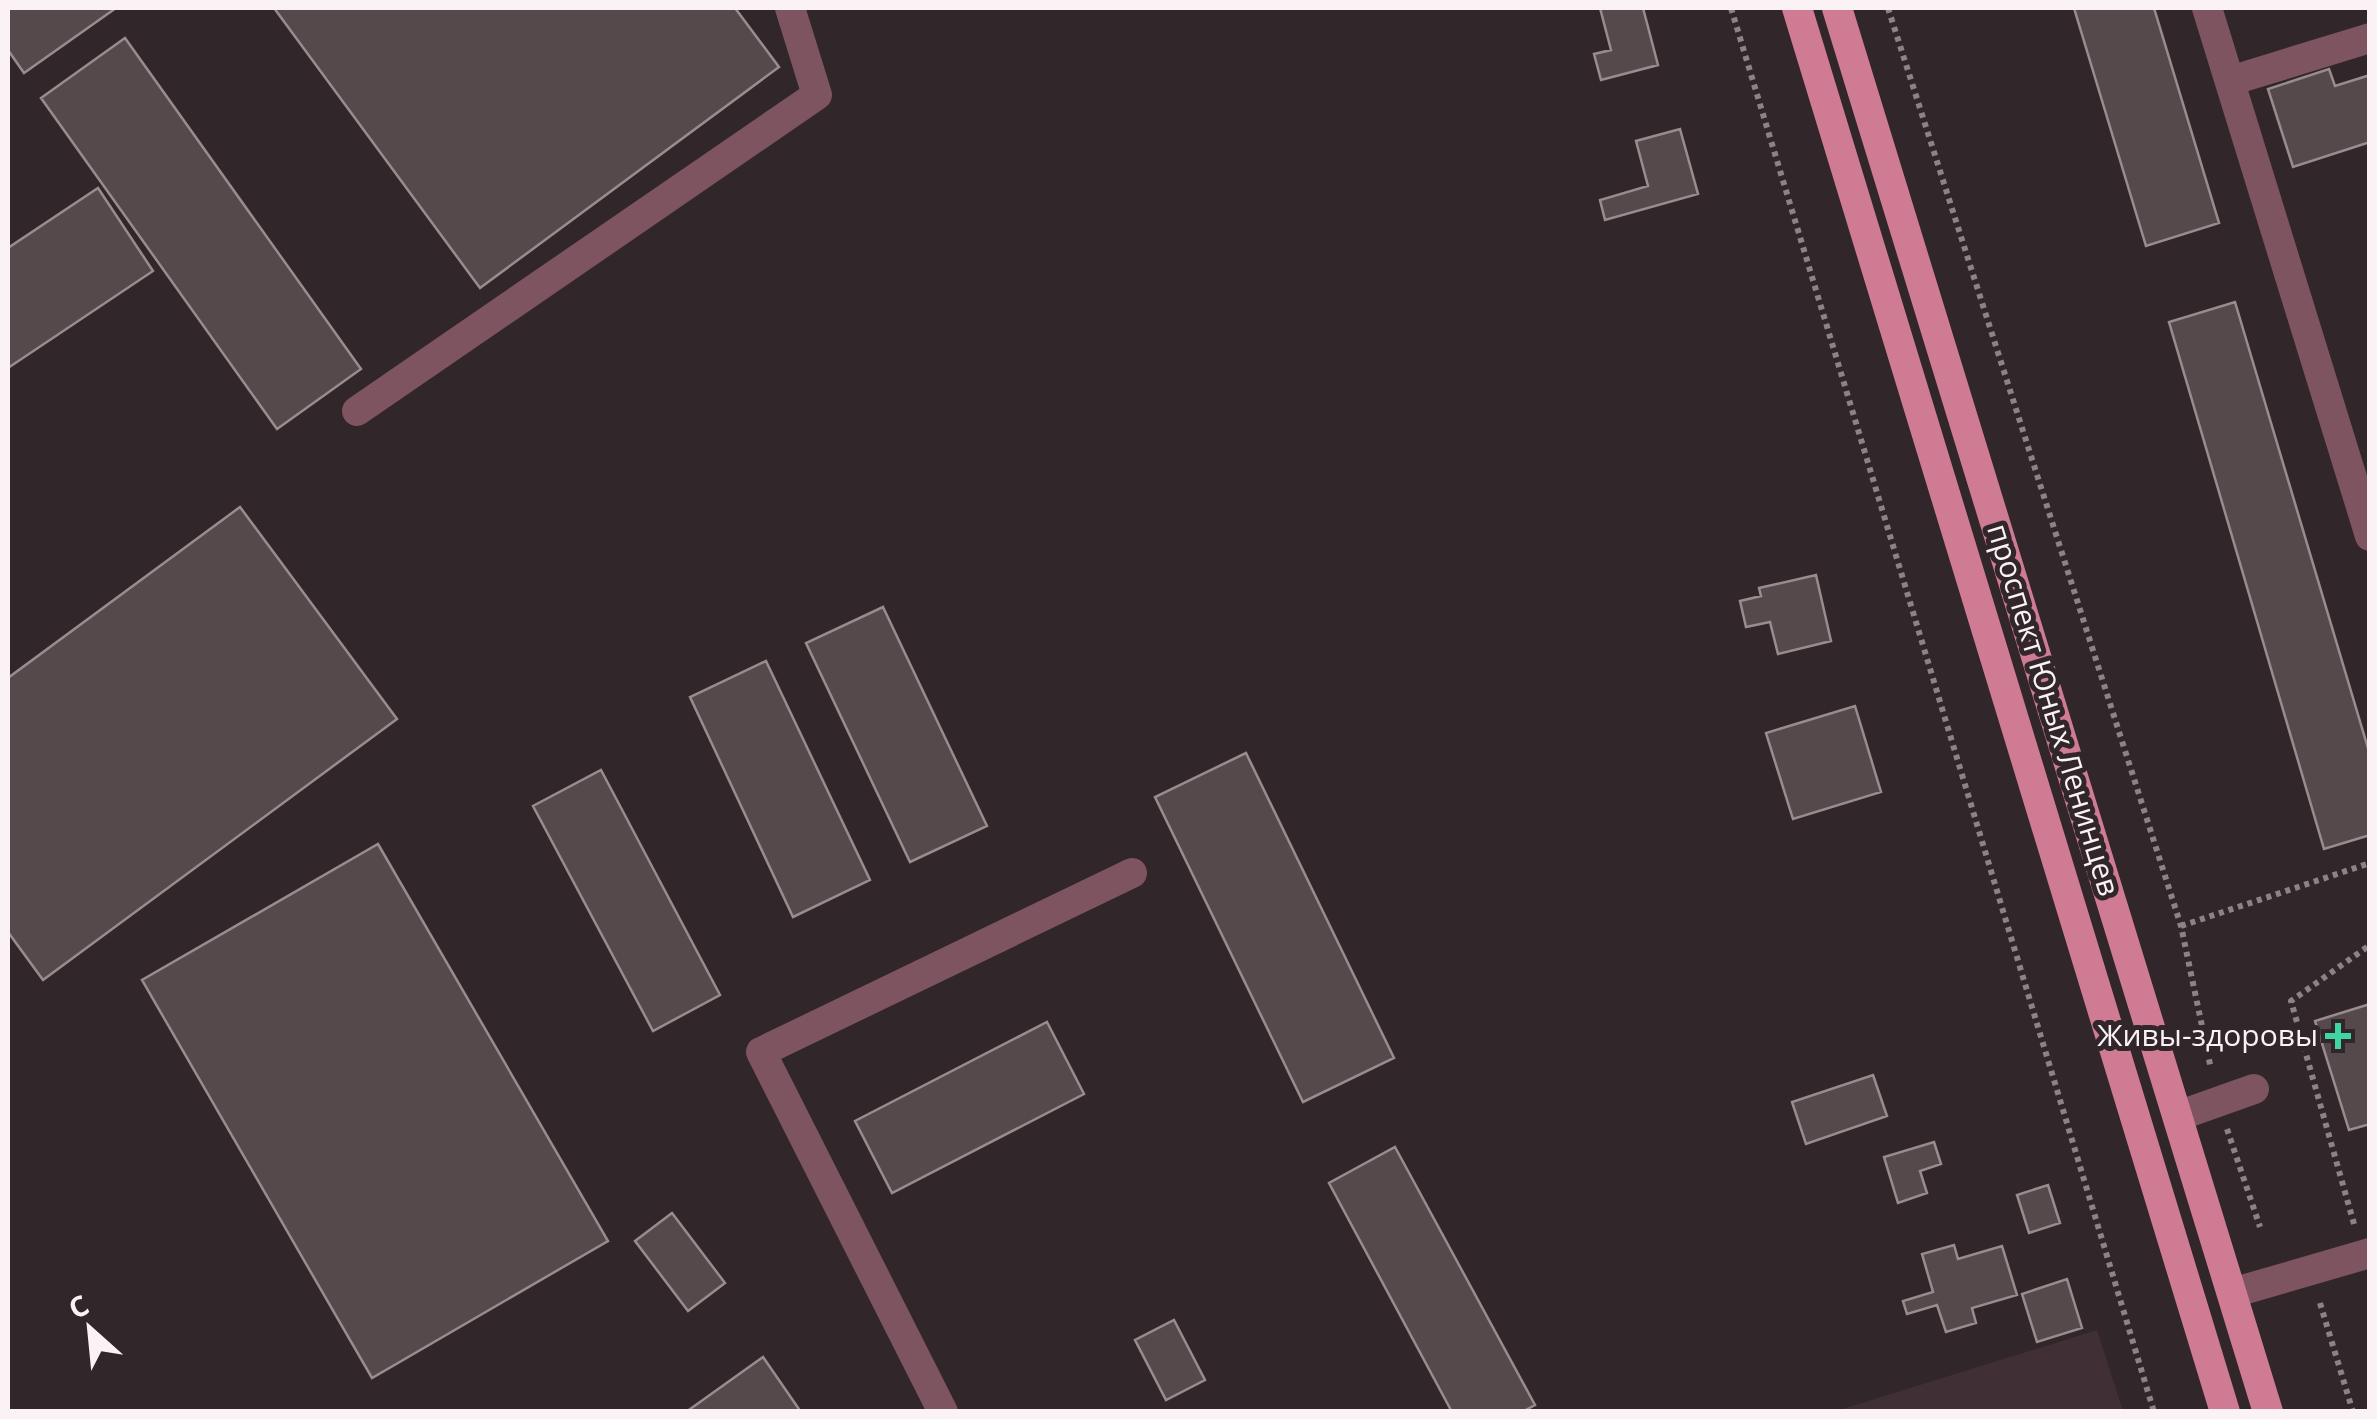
<svg xmlns="http://www.w3.org/2000/svg" width="2377" height="1419" font-family="'Open Sans',sans-serif">
<rect width="100%" height="100%" fill="#312629"/>
<path fill="#402f34" d="M2097 1330 2123 1411H1836Z"/>
<path fill="#55494c" stroke="#998c8f" stroke-width="2.5" d="M8 8H116L24 73 8 50Z
M274 8H735L779 67 480 288Z
M1600 8H1643L1658 65 1601 80 1594 54 1611 50Z
M2074 8H2154L2219 223 2146 246Z
M125 38 361 369 277 429 41 98Z
M2329 69 2335 86 2370 75V142L2293 167 2268 89Z
M1680 129 1698 194 1605 220 1600 200 1648 186 1636 141Z
M98 188 153 271 8 368V248Z
M2235 302 2370 755V835L2324 849 2169 322Z
M240 507 397 719 43 980 8 932V678Z
M1816 575 1831 641 1778 654 1770 622 1746 627 1740 601 1761 596 1759 588Z
M883 607 987 826 910 862 806 643Z
M766 661 870 880 793 917 690 697Z
M1855 706 1881 792 1793 819 1766 733Z
M1246 753 1394 1058 1303 1102 1155 797Z
M601 770 720 995 653 1031 533 806Z
M378 844 608 1241 372 1378 142 980Z
M2370 1004V1124L2349 1130 2315 1021Z
M1047 1022 1084 1094 892 1193 855 1121Z
M1873 1075 1887 1116 1806 1144 1792 1102Z
M1934 1142 1941 1164 1920 1171 1927 1193 1898 1203 1884 1157Z
M1395 1147 1535 1405 1522 1412H1452L1329 1183Z
M2048 1185 2060 1223 2029 1233 2017 1195Z
M672 1213 725 1283 688 1311 635 1241Z
M1954 1245 1958 1259 2002 1246 2017 1295 1972 1308 1976 1323 1946 1332 1937 1305 1907 1314 1903 1301 1933 1292 1922 1254Z
M2067 1279 2082 1328 2037 1342 2022 1294Z
M1174 1320 1205 1380 1166 1400 1135 1340Z
M763 1357 801 1412H686Z"/>
<g fill="none" stroke-linecap="round" stroke-linejoin="round">
<path stroke="#8d8386" stroke-width="6" stroke-dasharray="5 5" stroke-linecap="butt" d="M1731 8 2154 1412
M1888 8 2181 926 2211 1069
M2181 926 2370 863
M2227 1129 2260 1227
M2354 1224 2291 1001 2370 945
M2320 1303 2353 1412"/>
<path stroke="#7d545f" stroke-width="30" d="M2207 8 2370 536
M2230 81 2370 38
M357 411 817 95 790 8
M2178 1116 2254 1089
M2232 1293 2370 1253
M943 1412 761 1052 1132 873"/>
<path stroke="#cf7b93" stroke-width="30" d="M1797 8 2225 1412
M1837 8 2268 1412"/>
</g>
<path fill="#40d4a2" stroke="#312629" stroke-width="4" d="M2333 1021h10v10h10v10h-10v10h-10v-10h-10v-10h10z"/>
<g text-anchor="middle" stroke-width="10" stroke-linejoin="round" paint-order="stroke">
<g font-size="30" fill="#faf2f4" stroke="#312629">
<text transform="translate(2053 710) rotate(73)" y="10">проспект Юных Ленинцев</text>
</g>
<g font-size="30" fill="#faf2f4" stroke="#312629" text-anchor="end">
<text x="2318" y="1046">Живы-здоровы</text>
</g>
</g>
<rect width="2377" height="1419" fill="none" stroke="#faf2f4" stroke-width="20"/>
<g transform="translate(90 1329) rotate(333)" stroke="#312629" stroke-width="8" paint-order="stroke">
<path d="M0-8L18 38L0 25L-18 38Z" fill="#faf2f4"/>
<text y="-15" font-size="28" font-weight="bold" text-anchor="middle" fill="#faf2f4">С</text>
</g>
</svg>
